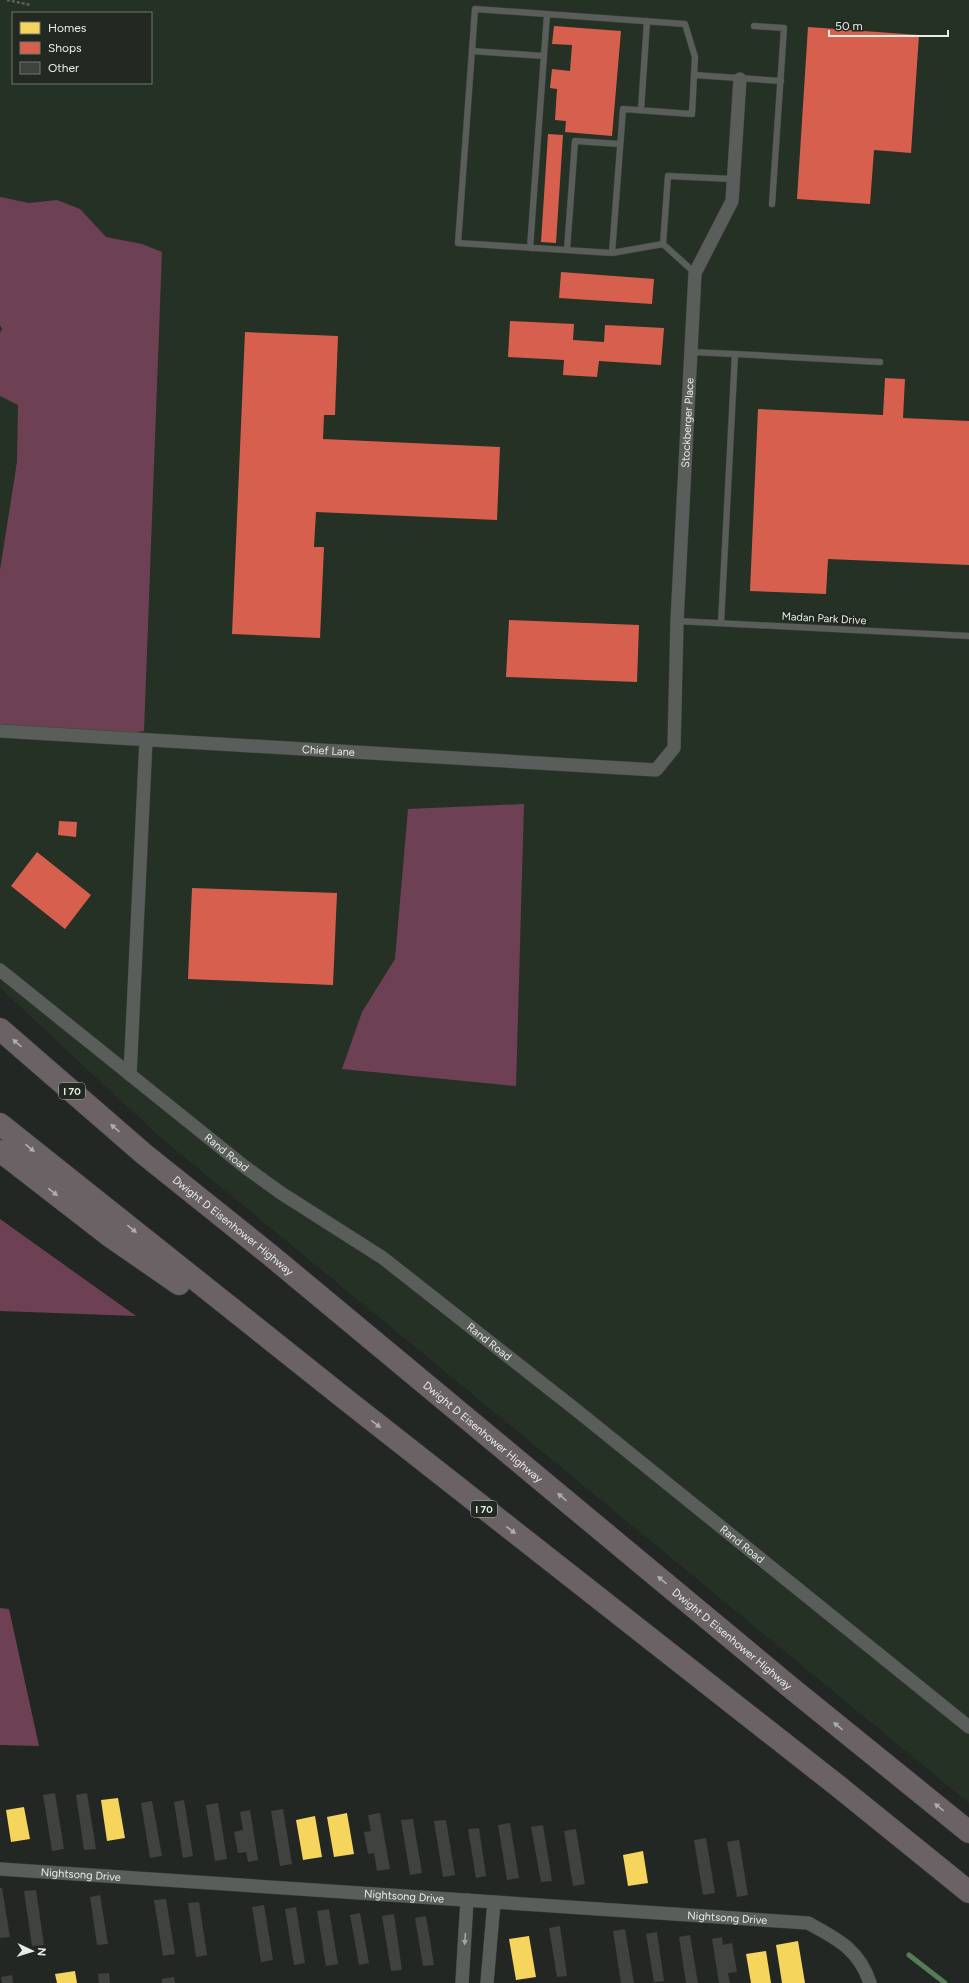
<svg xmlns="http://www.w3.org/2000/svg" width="969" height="1983" font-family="Figtree,sans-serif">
<rect width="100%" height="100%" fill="#232723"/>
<path fill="#263126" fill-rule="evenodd" d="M0 0H969V1803L159 1136 0 988ZM13 13H151V83H13Z"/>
<path fill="#6d4153" d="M0 197 29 203 57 200 80 209 106 237 142 244 162 252 144 731 115 735 0 724V570L17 462 18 405 0 396V333L2 329 0 325Z
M524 804 516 1086 342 1069 362 1012 395 959 408 809Z
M0 1219 136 1316 0 1311Z
M0 1608 9 1609 39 1746 0 1745Z"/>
<path fill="#f6d55c" d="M118 1798 125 1838 107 1841 101 1800Z
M24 1807 30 1839 11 1842 6 1810Z
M347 1813 354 1854 334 1857 327 1817Z
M315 1816 322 1857 303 1860 296 1820Z
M643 1851 648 1883 628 1886 623 1855Z
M529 1936 536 1977 516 1980 509 1939Z
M798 1941 805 1983H782L776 1945Z
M766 1951 771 1983H751L746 1954Z
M75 1971 77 1983H57L55 1974Z"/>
<path fill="#d6604d" d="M554 26 621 31 612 136 565 132 566 121 555 120 557 89 550 88 552 69 570 71 572 45 552 44Z
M808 27 919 35 911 153 874 150 870 204 797 199Z
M548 134 563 135 556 243 541 242Z
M561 272 654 279 652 304 559 298Z
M510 321 574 324 573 340 604 342 605 325 664 328 661 365 599 361 597 377 563 375 564 360 508 357Z
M245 332 338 336 335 415H324L323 439 500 447 497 520 316 512 314 547H324L320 638 232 634Z
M885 378 905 379 903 418 969 421V565L828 559 826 594 750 591 758 409 883 415Z
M509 620 639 625 637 682 506 677Z
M59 821 77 822 76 837 58 835Z
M37 852 91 895 65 929 11 886Z
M192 888 337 893 333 985 188 979Z"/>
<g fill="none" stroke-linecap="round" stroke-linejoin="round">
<path stroke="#567b56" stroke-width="5" d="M909 1955 945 1983"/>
</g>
<path fill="#3f423f" d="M55 1793 64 1849 52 1851 43 1795Z
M87 1793 96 1849 84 1850 76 1795Z
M184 1800 193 1856 183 1858 174 1802Z
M152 1801 162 1856 150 1858 141 1803Z
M218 1803 227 1859 215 1861 206 1805Z
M283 1809 292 1864 280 1866 271 1811Z
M250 1810 258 1860 248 1862 246 1852 238 1853 234 1832 243 1830 240 1812Z
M380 1813 390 1869 377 1871 374 1853 368 1854 364 1832 371 1831 368 1815Z
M413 1819 422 1873 410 1875 401 1820Z
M446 1820 455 1875 443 1877 434 1821Z
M510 1823 519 1878 507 1880 498 1825Z
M543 1825 552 1881 541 1882 531 1827Z
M479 1828 486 1876 476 1878 468 1829Z
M576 1829 585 1884 573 1886 564 1831Z
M706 1838 715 1893 703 1895 694 1840Z
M739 1840 748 1895 737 1897 727 1842Z
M0 1888H2L10 1937 0 1938Z
M36 1890 44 1945 32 1946 24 1891Z
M100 1895 108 1944 97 1945 90 1897Z
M166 1899 175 1954 163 1956 154 1900Z
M199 1902 207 1955 196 1957 188 1903Z
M264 1905 273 1960 261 1962 252 1907Z
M296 1907 305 1963 294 1965 285 1909Z
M329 1909 338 1964 326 1966 317 1911Z
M360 1913 369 1963 359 1965 350 1915Z
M394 1914 402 1970 391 1971 382 1916Z
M426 1916 434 1965 423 1966 415 1918Z
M560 1926 567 1976 557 1977 549 1928Z
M625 1929 634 1983H621L613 1931Z
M657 1932 664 1981 654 1982 646 1934Z
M690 1935 698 1983H686L679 1937Z
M722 1937 723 1945 732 1943 737 1972 728 1973 730 1983H719L712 1939Z
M109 1973 110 1983H99L98 1974Z
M12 1975 13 1983H2L1 1977Z
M174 1977 175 1983H162V1979Z"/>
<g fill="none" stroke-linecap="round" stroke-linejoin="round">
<g stroke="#404440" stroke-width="7">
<path id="service" d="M754 26 784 28 772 204
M472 51 544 56
M694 75 692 114 623 109 612 253 458 243 475 9 685 24 695 57 694 75 781 81
M641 110 647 21
M530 248 547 14
M567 250 575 141 620 144
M612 253 663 244
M695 273 663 244 668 176 733 179
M690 352 735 354 721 623
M735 354 880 362
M677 621 969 636"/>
</g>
<g stroke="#404440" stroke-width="14">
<g id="minor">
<path id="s1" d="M0 731 656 770 674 748 677 621 695 273 732 201 740 79"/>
<path id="s2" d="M0 970 245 1167 281 1193 383 1258 580 1413 969 1727"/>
<path d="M130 1075 146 740"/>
<path id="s3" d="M0 1869 808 1923C837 1939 859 1949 870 1983"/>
<path d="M462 1983 467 1900"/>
<path d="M487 1983 494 1902"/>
</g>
</g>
<g stroke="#404440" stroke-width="23">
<g id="motorway">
<path id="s4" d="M0 1029 144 1154 269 1254 790 1687 969 1832"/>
<path d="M0 1124 349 1402 838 1786 969 1892"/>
<path d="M0 1151 111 1237 179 1284"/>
</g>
</g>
<path stroke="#5d605d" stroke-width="2.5" stroke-dasharray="3 2" stroke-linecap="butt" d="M7 0 31 5"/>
<use href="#service" stroke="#5a5e5a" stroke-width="6"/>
<use href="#minor" stroke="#5a5e5a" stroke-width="13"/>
<use href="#motorway" stroke="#6a6264" stroke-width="22"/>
</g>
<defs><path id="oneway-solid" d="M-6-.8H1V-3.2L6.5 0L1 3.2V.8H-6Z"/></defs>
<g fill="#afaeac">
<use href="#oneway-solid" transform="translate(17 1043) rotate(-139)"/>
<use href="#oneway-solid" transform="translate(115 1128) rotate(-139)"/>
<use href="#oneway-solid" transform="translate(30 1148) rotate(39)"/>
<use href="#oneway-solid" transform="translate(53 1192) rotate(38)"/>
<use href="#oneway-solid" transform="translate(132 1229) rotate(39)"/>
<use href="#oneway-solid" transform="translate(376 1424) rotate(38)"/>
<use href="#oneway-solid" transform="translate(562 1497) rotate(-140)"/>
<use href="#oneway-solid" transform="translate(511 1530) rotate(38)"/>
<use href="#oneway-solid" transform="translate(662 1580) rotate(-140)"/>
<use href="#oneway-solid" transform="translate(838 1726) rotate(-141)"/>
<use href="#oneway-solid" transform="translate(939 1807) rotate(-141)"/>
</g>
<use fill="#a0a5a0" href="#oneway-solid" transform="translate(465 1939) rotate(94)"/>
<g text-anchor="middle" stroke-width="4" stroke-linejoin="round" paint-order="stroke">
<g fill="#212921" stroke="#acb2ac" stroke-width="1">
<rect x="59" y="1083" width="26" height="16" rx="3"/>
<rect x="471" y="1501" width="26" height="16" rx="3"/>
</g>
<g font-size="10" font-weight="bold" fill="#e7ece7">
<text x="72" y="1095">I 70</text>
<text x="484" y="1513">I 70</text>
</g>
<g font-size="11" fill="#e7ece7" stroke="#212921">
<text dy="4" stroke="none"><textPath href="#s1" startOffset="1011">Stockberger Place</textPath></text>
<text transform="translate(824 618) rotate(3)" y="4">Madan Park Drive</text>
<text dy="4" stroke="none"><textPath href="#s1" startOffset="329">Chief Lane</textPath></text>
<text dy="4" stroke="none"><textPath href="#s2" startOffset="291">Rand Road</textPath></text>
<text dy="4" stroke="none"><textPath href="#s4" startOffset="305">Dwight D Eisenhower Highway</textPath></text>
<text dy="4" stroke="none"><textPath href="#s2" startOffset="615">Rand Road</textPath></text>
<text dy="4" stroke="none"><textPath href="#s4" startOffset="629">Dwight D Eisenhower Highway</textPath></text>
<text dy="4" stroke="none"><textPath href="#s2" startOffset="939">Rand Road</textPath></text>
<text dy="4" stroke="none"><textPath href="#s4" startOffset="953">Dwight D Eisenhower Highway</textPath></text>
<text dy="4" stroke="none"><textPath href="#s3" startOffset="81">Nightsong Drive</textPath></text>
<text dy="4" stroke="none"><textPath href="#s3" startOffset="405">Nightsong Drive</textPath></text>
<text dy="4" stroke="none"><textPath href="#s3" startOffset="729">Nightsong Drive</textPath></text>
</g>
</g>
<rect x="12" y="12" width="140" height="72" fill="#212921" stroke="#707770"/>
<rect x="20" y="22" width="20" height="12" fill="#f6d55c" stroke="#707770"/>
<text x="48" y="32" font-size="12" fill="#e7ece7">Homes</text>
<rect x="20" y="42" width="20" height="12" fill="#d6604d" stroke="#707770"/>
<text x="48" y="52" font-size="12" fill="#e7ece7">Shops</text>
<rect x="20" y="62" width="20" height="12" fill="#3f423f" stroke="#707770"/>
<text x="48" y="72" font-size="12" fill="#e7ece7">Other</text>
<g transform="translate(32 1951) rotate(94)" stroke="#212921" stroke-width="3" paint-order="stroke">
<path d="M0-3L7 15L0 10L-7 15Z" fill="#e7ece7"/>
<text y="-6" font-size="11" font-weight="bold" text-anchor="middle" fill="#e7ece7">N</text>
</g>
<path d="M829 30v6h119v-6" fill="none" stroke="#e7ece7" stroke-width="2"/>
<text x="835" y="30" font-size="12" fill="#e7ece7" stroke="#212921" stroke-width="3" paint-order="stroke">50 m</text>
</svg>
